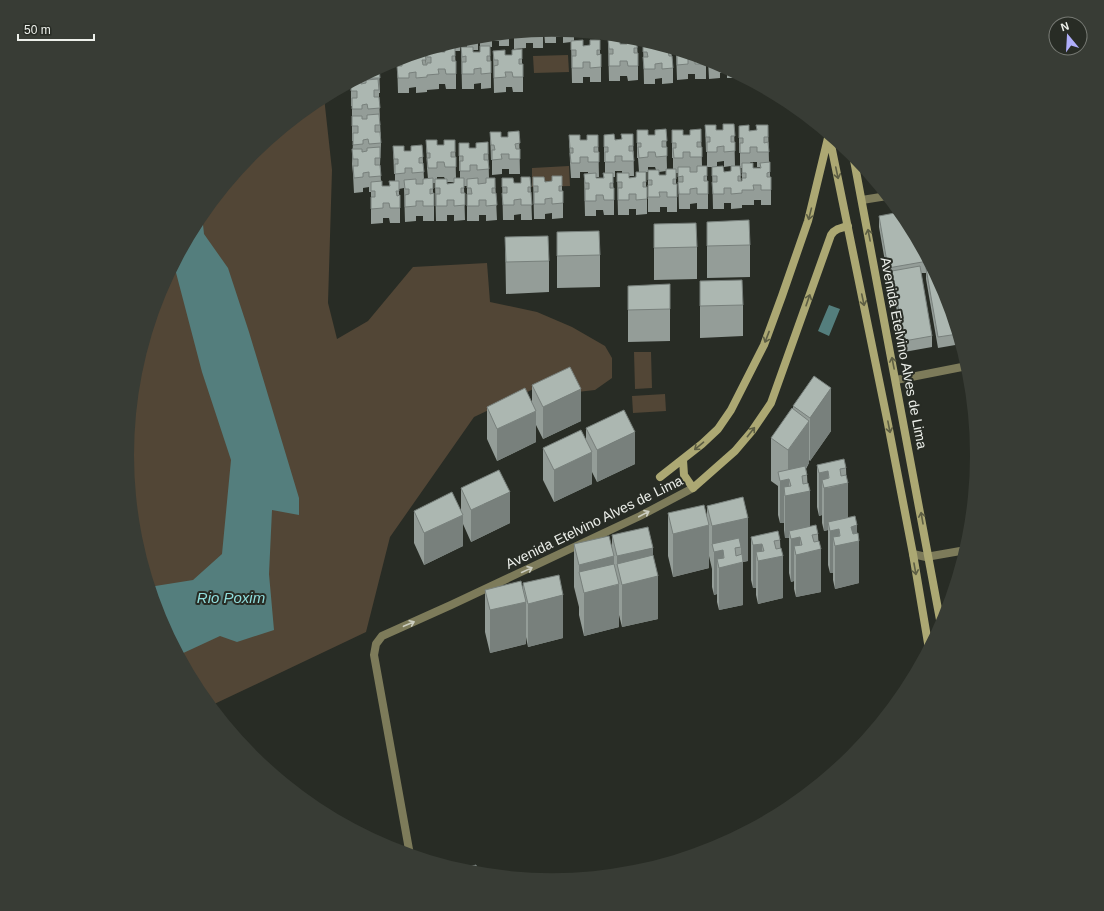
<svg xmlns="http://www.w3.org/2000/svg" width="1104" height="911" font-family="Helvetica,sans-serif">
<rect width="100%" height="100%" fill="#282c25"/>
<path fill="#524636" d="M568 55 569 72 534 73 533 56Z
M324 97 332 170 328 303 337 339 368 321 413 267 487 263 490 302 537 312 572 327 605 346 612 358V378L595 390 568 393 540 386 474 417 390 537 366 632 210 706 198 692 159 618 135 538 127 455 135 372 159 292 198 219 251 154 316 102Z
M569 166 570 186 532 187V168Z
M634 352H651L652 388 635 389Z
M665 394 666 411 633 413 632 396Z"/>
<path fill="#547e7d" d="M202 215 204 234 228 268 249 332 299 498V515L272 510 269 574 274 630 237 642 220 636 179 655 159 618 149 587 193 580 222 554 231 460 202 372 174 265 198 219Z
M829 305 840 309 829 336 818 331Z"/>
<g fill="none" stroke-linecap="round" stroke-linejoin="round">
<path stroke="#7d7b5a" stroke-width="8" d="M862 200 887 196
M896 380 967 366
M913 554 926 557 966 550
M410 855 374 655 376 644 382 636 451 605 640 516 693 488"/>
<path stroke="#aca873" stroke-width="8" d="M829 135 888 424 913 554 929 649
M853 155 941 625
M683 460 684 475 693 488 735 451 752 431 771 403 831 235C835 229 840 228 848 226
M660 477 702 444 718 429 731 410 764 345 782 296 808 221 828 138"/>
</g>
<path fill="#949d98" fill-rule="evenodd" d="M552 30 574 32V41L583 46 590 45 600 40V54L601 67V82H590V77H583V83H572L571 42 563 43V37H556V43H545L544 31Z
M543 31V48H533V43H526V48L514 49V34Z
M509 34V46H499V41H492V47H490L491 73V88L481 89V83L474 84V89H462L461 47H467V45L460 46V51H455L456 74V89H446L445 84H439V89L427 90V92L416 93V87L409 88V93H398L397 60 410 56H416L425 51 426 65V51L448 45V46H449V44L469 38 478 37V50H473V52H480V37ZM445 47V52H438V48Z
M608 39 620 44H627L637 39 638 66V80L628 81 627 76H620V81H609Z
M643 42 654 47 671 49 673 68V83L662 84V78L655 79V84H644Z
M522 49V64L523 77V92H513L512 87H506V92L494 93 493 51 505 55H512Z
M676 51 706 60V79H695V74H688V79L677 80Z
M708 60 715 62 738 75V78H727V73H720V78L709 79Z
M379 68 380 93H379V97L381 143 380 165 381 181 382 186H389L395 181V174H394L393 146 404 151H411L422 145 424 179H428L427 168 426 140 437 145H444L455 140 456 178H460V171H459V143L469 148H476L488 142 489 178H495L497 220 486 221V215H479V221H467V186H464L465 220 454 221V215H447V221H436L435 183H433V193H434V221H423V216H416V221L405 222 404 188 399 189V195H400V223H390L389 218H383V223L371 224V192H369V187L363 188V192L354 193 353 174 352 164 353 141H352V106H351V83ZM437 177H444L445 179H437ZM447 182H454V183L447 184Z
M734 124 735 166H740V153H739V126L749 131 756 130 768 125 769 162H770V177H771V205H761V200H754V205H742V208L731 209V203H724V209H713L712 167H707V152H706L705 125 716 130H723ZM724 161V167L731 166V171L724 172 717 167V162ZM750 162H757V167H760V168H753ZM740 168H742V181H741Z
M666 129 667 169H673V158H672V130L683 135H690L701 129 702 166H707V181H708V209H697V203L690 204V209H679L678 173H676V184H677V212H667V207H660V212H648V172H646V187H647V214L636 215V209H629V215H618L617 173H622V171H615V177H613L614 200V215H604L603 210H596V216H585L584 174H588V172H580V178H571L570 163 569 135 580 140H587L598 135 599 177H596V178H603L605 173V162H604V135L615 140 621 139 633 134 634 176H629V178L636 177 639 172 638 158H637V130L648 135H655ZM648 167H655L656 170H648ZM666 171V175H659V172Z
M519 131 520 174H509V169H502V174L492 175V160H491L490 132 501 137H508Z
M562 176V191H563V218L552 219V213L545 214V219H534L533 177 545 182 552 181Z
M530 177 531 192 532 220H521V214L514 215V220H503L502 178 514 183H521Z
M879 216 906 219 945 293 961 344 938 348 926 279V273H921L932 336V347L904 352 892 283V278L888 279 879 227Z
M707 222 750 245V277L707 278Z
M654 224 697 247V279L654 280Z
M557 232 600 255V287L557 288Z
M505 237 549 261V292L506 294Z
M700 281 743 305V336L700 338Z
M628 286 670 309V341L628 342Z
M532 385 581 421 543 439 536 425V442L497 461 487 439V407L532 403Z
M793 406 831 431 810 461 809 460V463L806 469 807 475 810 527 818 534 821 592 796 597 794 589V581L791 582 789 573V538H785L784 530V523H780L778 515V486L771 481V438L793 409Z
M586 428 635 464 597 482 592 472V484L554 502 543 480V448L586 439Z
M817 465 846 468 848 518 857 533 859 583 835 589 833 580V573H830L828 565V530L824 531 822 523V515L819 516 817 507Z
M461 488 510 523 471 542 463 524V546L424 565 414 543V511L461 510Z
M743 497 748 561 743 562V605L719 610 717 602V594L714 595 712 587V569L709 556V568L673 577 668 556V513L707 518V506Z
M612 535 653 556 658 619 622 627 619 615V627L584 636 579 615V607L574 587V544L612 549Z
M751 537 780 540 783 598 758 604 756 595V588H753L751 580Z
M523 583 563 638 528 647 526 637V644L490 653 485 632V590L523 591Z"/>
<path fill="#78807c" d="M831 388V431L810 461V418Z
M581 389V421L543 439V407Z
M536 411V442L497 461V429Z
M809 421V463L791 490V486L789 479V495L810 491V533L789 531V538H785V496L784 487V523H780V481L788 479V450Z
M635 432V464L597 482V450Z
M592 452V484L554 502V470Z
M828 471V488L848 483V526L828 522V530L824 531V488L822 480V515L819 516V473Z
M510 492V523L471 542V510Z
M463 515V546L424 565V533Z
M748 518V561L741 562V547L735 548 724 558 723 550V567L743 562V605L719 610V568L717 559V594L714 595V552L712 544V526Z
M709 525V568L673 577V534Z
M857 525V541H859V583L835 589V546L833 537V573H830V531L839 529V545L851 527Z
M800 537V554L821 549V592L796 597V555L794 546V581L791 582V539Z
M762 544V560L783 556V598L758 604V561L756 552V588H753V545Z
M653 548V577L658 576V619L622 627V585L617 564V556Z
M614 556V586L619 584V627L584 636V593L579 572V607V565Z
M563 595V638L528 647V604Z
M526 602V644L490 653V610Z"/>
<path fill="#acb7b1" stroke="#78807c" d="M543 31V33H533V32Z
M627 38 637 39V48H634V53H638V66H628L627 61H620V66H609V54H613V49H609L608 39H620V44H627Z
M583 40V46L590 45V40H600V50H597V55L601 54V67L590 68V62H583V68H572V56H576V50H571V41Z
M643 42H647L654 44V47L662 46 671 49V51H668L669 56H672L673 68 662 69V63L655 64V69H644L643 57H648L647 52H643Z
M455 46V56H452V61H456V74H446L445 69H438L439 74 427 75V77L416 78V72L409 73V78H398L397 66H402V61H397V60L410 56H416V54L425 51 426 60H422L423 65H427V63H431V57H427L426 51 438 48V52H445V47Z
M480 46H490V56H487V61H491V73L481 74V68L474 69V74H462V62H466V56L462 57 461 47H473V52H480Z
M522 49V59H519V64H523V77H513L512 72H505L506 77 494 78V66L498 65V60H494L493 51 505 50V55H512V50Z
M681 52 706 60V64H695V59H688V64L677 65V53H681Z
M709 61 715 62 717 63 709 64Z
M379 68 380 78H368V74Z
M378 79 379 90H374V97H379L380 108 368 109 367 104 362 105V109H352V98H357V91H351V83L354 81H361V84L366 83V80Z
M379 114 380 125H375V132H380L381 143 369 144 368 139 363 140V144L353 145V133H358V126H352V116H362V119H367V115Z
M723 124H734L735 136H731V142H735V151L724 152V146L717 147V152H707V142H710V137H706L705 125H716V130H723Z
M749 125V131L757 130 756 125H768V137H764V143L768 142 769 152H757V147H750V153H740V143H743V138H739V126Z
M666 129 667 141H662V147H667V156L656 157 655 152H648V157L639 158 638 147H641V143H637V130H648V135H655V130Z
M701 129V142H697V147H702V157H690V152H683V158H674L673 148H676V143H672V130H683V135H690V130Z
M519 131 520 143 515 144 516 149H520V159H509V154H501L502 159 492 160V150H495L494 145H491L490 132H501V137H508V132Z
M614 134 615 140 622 139 621 134H633V146H629V151H633L634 161H622V156H615V162H605V152H608V147H604V135Z
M569 135H580V140H587V135H598V147H594V152H599V162H588V157H580V163H571L570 153H573V148H570Z
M426 140H437V145H444V140H455V152H451V157H456V167H445L444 162H437V168H428L427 158H430V153H427Z
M488 142V154H484V160H488L489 169 477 170V165H470V171H460V161H463V156H459V143H469V148H476V143Z
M422 145 423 157 419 158V163H423L424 172 412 173V168H405V173L395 174V164H398V159H394L393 146H404V151H411V146Z
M380 147V158H375V165H380L381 176 369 177V172L363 173V177L354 178 353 166H358V159H353L352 149H362V152L367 151V148Z
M770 162V172L767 173V177H771V190H761V185H753L754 190H742V193L731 194V188H724V194H713L712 182H717V176H712V167L723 166 724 172 731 171V166H740L741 176H738V181H742V178H746V173H742V163H753V168H761L760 163Z
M697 166H707V176H704V181H708V194H697V188L690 189V194H679L678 182H683V176L678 177V167H690V172H697Z
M666 169H676V179H673V184H677V197H667V192H659L660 197H648V185H652V180H648V170H659V175H666Z
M636 172H646V182H643V187H647V199L636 200V194H629V200H618V188H622V182H617V173H629V178L636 177Z
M596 173V178H604L603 173H613V183H610V188H614V200H604L603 195H596V201H585V189H589V183H585L584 174Z
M552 176H562V186H559V191H563V203L552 204V198L545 199V204H534V192H538V186H533V177H544L545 182 552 181Z
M521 177H530L531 187H528V192H531L532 205H521V199L514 200V205H503L502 193H507V187H502V178H513L514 183H521Z
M433 178V189H430V194L434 193V206H423V201H416V206L405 207V195L409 194V189H405L404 180 416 179V184H423V179Z
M454 178H464V188H461V193H465V205L454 206V200H447V206H436V194H440V188H435V179H447V184L454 183Z
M478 178V184L486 183V178H495V188H492V193H496L497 205 486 206V200H479V206H467V194H472L471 188H467V179Z
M382 181V186H390L389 181H399V191H396L397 196 400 195V208H390L389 203H383V208L371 209V197H375V191H371V182Z
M900 212 906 219 928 261 888 268 879 216Z
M749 220 750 245 707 246V222Z
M696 223 697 247 654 248V224Z
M599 231 600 255 557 256V232Z
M548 236 549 261 506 262 505 237Z
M920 266 932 336 904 341 892 271Z
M931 267 945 293 958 334 938 337 926 268Z
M742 280 743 305 700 306V281Z
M670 284V309L628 310V286Z
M570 367 581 389 543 407 532 385Z
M814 376 831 388 810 418 793 406Z
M525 388 536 411 497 429 487 407Z
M792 408 809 421 788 450 771 438Z
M624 410 635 432 597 450 586 428Z
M581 430 592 452 554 470 543 448Z
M844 459 846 468 840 469 841 476 846 475 848 483 824 488 822 480 829 478 828 471 819 473 817 465Z
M805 466 807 475 802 476 803 484 808 483 810 491 785 496 784 487 791 486 789 479 780 481 778 472Z
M499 470 510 492 471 510 461 488Z
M452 492 463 515 424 533 414 511Z
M743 497 748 518 712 526 707 506Z
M704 505 709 525 673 534 668 513Z
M855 516 857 525 851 527 853 534 858 533 859 541 835 546 833 537 840 536 839 529 830 531 828 522Z
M816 525 818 534 812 535 814 542 819 541 821 549 796 555 794 546 802 545 800 537 791 539 789 531Z
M648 527 653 548 617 556 612 535Z
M778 531 780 540 774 541 776 549 781 548 783 556 758 561 756 552 764 551 762 544 753 545 751 537Z
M609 536 614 556 579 565 574 544Z
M739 538 741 547 735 548 736 556 742 554 743 562 719 568 717 559 724 558 723 550 714 552 712 544Z
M653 555 658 576 622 585 617 564Z
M614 564 619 584 584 593 579 572Z
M559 575 563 595 528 604 523 583Z
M521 581 526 602 490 610 485 590Z
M476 865 478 874 469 873 458 870Z"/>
<defs><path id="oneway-shaft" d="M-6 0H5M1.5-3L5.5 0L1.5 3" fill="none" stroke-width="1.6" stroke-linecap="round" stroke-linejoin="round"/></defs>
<g stroke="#5d5e44">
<use href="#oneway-shaft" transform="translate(837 173) rotate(78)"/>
<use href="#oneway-shaft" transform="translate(810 214) rotate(104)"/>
<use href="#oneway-shaft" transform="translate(869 235) rotate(-101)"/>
<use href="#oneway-shaft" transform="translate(808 300) rotate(-71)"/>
<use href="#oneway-shaft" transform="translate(863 300) rotate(78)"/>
<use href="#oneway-shaft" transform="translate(767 337) rotate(111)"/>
<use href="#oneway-shaft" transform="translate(893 363) rotate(-101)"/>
<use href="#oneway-shaft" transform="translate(889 427) rotate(79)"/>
<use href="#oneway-shaft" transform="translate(751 432) rotate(-52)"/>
<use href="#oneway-shaft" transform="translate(699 446) rotate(140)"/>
<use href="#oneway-shaft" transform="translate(922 518) rotate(-100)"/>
<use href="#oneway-shaft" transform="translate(915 569) rotate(80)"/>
</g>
<g stroke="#cbcdc0">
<use href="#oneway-shaft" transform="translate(644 514) rotate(-28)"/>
<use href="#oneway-shaft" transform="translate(527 570) rotate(-25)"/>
<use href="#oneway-shaft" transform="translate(409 624) rotate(-23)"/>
</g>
<g text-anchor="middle" stroke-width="4" stroke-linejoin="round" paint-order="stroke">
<g font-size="14" fill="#edf0eb" stroke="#282c25">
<text transform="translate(904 353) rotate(79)" y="5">Avenida Etelvino Alves de Lima</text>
<text transform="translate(594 522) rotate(-26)" y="5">Avenida Etelvino Alves de Lima</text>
</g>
<g font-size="15" font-style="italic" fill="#91dedd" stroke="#282c25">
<text x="231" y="603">Rio Poxim</text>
</g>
</g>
<path d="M0 0H1104V911H0ZM134 455a418 418 0 1 1 836 0a418 418 0 1 1-836 0Z" fill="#383c35" fill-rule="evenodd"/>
<g transform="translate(1068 36) rotate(342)"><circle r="19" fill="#282c25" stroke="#777a74"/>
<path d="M0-3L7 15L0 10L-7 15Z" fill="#afaefa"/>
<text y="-6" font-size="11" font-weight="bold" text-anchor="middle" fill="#edf0eb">N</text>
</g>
<path d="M18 34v6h76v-6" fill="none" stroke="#edf0eb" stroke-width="2"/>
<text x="24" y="34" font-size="12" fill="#edf0eb" stroke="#282c25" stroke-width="3" paint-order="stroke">50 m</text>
</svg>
